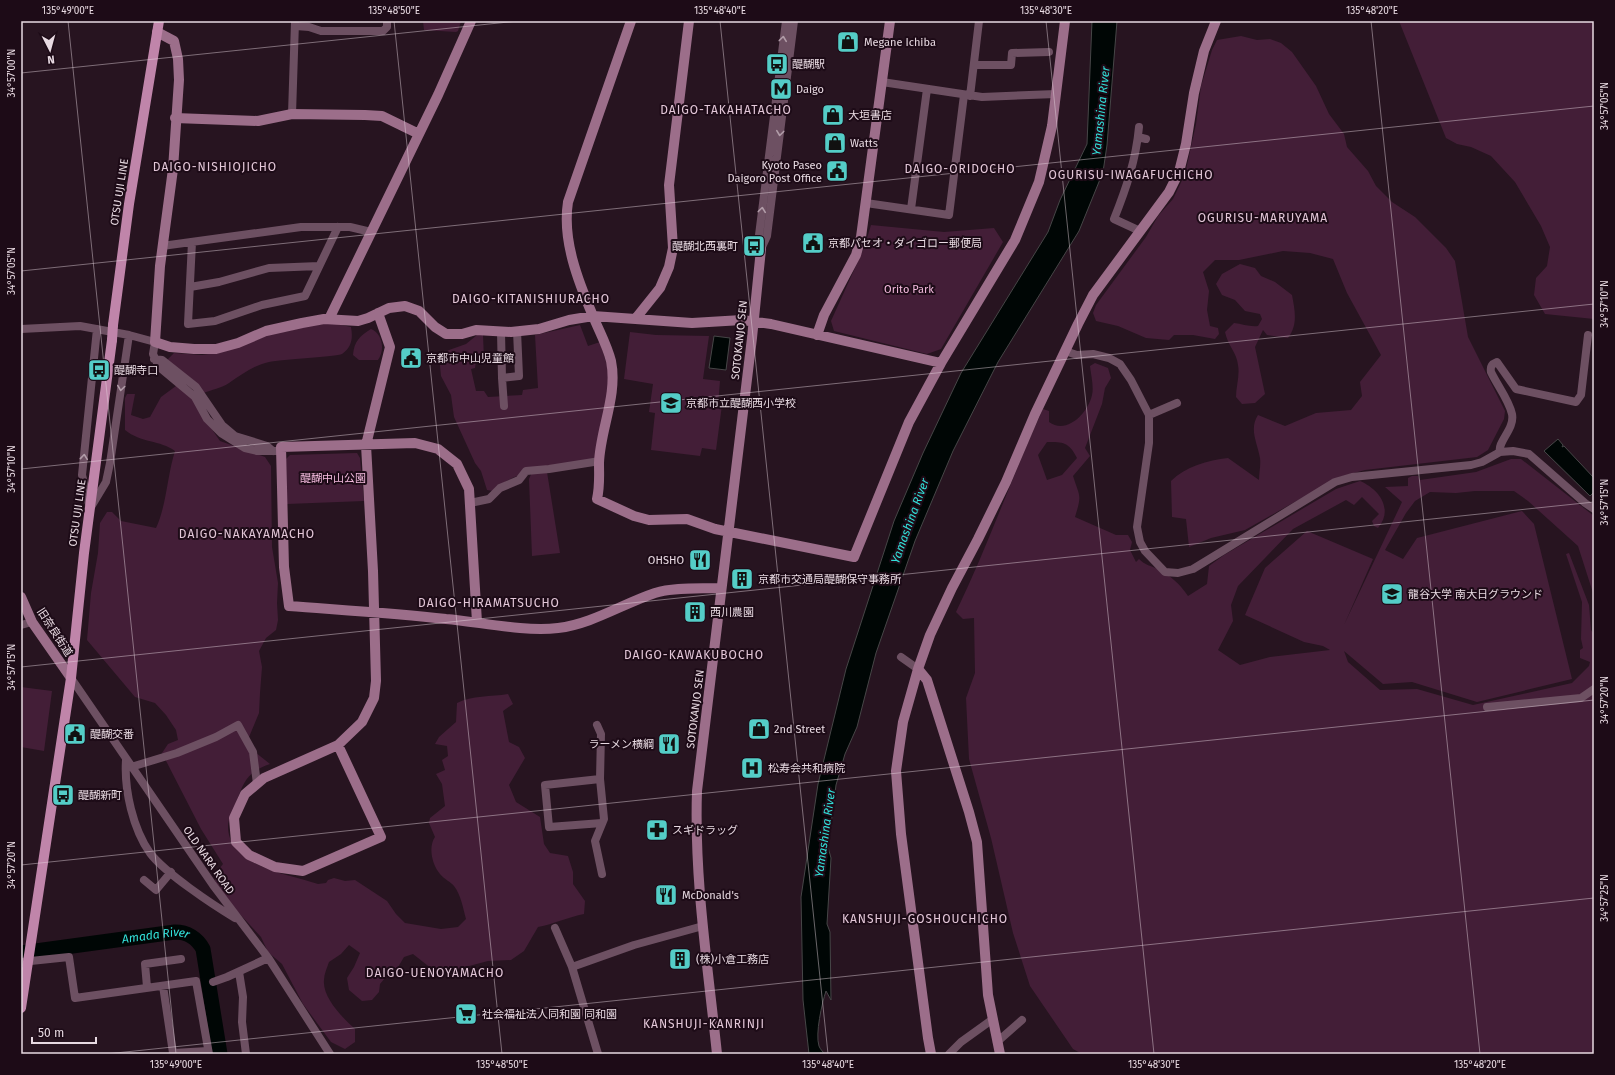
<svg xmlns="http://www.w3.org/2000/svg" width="1615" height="1075" font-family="'Fira Sans','Noto Sans JP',sans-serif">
<rect width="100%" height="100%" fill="#271420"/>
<path fill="#431e37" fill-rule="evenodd" d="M423 21H461L458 31 456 32 424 30Z
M1399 21H1594V319L1545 314 1534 295 1536 278 1547 266 1550 247 1541 226 1515 182 1491 156 1471 147 1457 144 1446 138Z
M1241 36 1257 40 1270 39 1281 43 1292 52 1316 86 1329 114 1344 134 1347 147 1368 171 1376 186 1392 202 1415 217 1446 248 1455 261 1468 337 1505 411 1504 419 1488 450 1477 457 1365 470 1339 477 1245 530 1211 538 1189 547 1186 519 1172 517 1171 481C1185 467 1208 460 1228 458L1259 480C1259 473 1261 465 1260 458 1257 442 1249 429 1258 415L1285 426 1316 413 1351 410 1362 396 1360 382 1381 355 1347 293 1333 259 1310 253 1283 251 1239 260H1215L1203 272 1209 291 1207 310 1210 326 1218 328 1219 334 1215 339 1193 335H1174L1169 340 1146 338 1118 326 1096 321 1093 313 1096 305 1146 237 1158 216 1173 199 1185 174 1196 124 1201 86 1212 50 1217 40Z
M871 225 944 232 994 228 1003 242 941 349 927 354 834 331 831 321 864 248Z
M1240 264 1255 268 1261 276 1275 282 1292 295C1295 311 1298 325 1288 338L1267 335 1263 330 1255 347 1265 394 1255 403 1242 404 1236 397C1236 387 1240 375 1238 365 1237 353 1228 346 1225 332L1234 323C1242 324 1250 327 1258 326L1262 319 1260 314 1245 311 1235 300 1222 295 1216 284 1222 274Z
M332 323 351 327C353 338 352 347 342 354 337 357 281 359 269 362 254 365 241 375 229 383 222 388 211 390 203 393L168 362V359L174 353 202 355 215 353 241 346 274 333 289 331 306 326Z
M580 325 588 346 600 342 608 369 609 380 597 459C565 465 516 468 493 491L487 490 481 471 475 463 454 417 451 395 441 376 439 356 449 350 466 344 477 335H483L484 359 476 361 475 368 471 369 476 391H484L488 397 522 395 523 390 538 388 535 335Z
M371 329C383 334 385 350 378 360H359L353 355C354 341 360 336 371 329Z
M630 332 656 335 709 336 703 379 720 381 718 405H722L716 450 702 448 700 456 651 450 655 413 649 412 653 384 624 379Z
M1095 363 1108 368 1111 378 1105 388 1102 404 1085 448 1090 456 1073 476C1080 498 1082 494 1075 517L1116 535H1128L1132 542 1130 550 1136 562 1139 559C1145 565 1151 566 1158 569 1171 576 1180 584 1188 596L1207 584 1209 566 1224 555 1336 489 1360 481C1379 489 1394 509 1378 528L1374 526 1372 521 1379 514 1362 497 1354 505 1346 500 1293 529 1238 586 1231 605 1233 621 1218 650 1240 665 1270 657 1330 650 1323 646 1304 642 1245 615 1265 568 1307 531 1373 559 1344 625 1402 502 1385 487 1408 486V478L1412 476H1418L1420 480 1476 472 1511 459H1521L1594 516V596L1578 546 1528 501 1514 491H1475L1456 493 1430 492 1415 501 1406 513 1385 550 1403 559 1417 538 1522 511 1534 524 1572 679 1477 702 1412 682 1383 684 1344 651 1348 662 1380 690 1417 689 1473 705 1572 683 1589 666 1590 662 1580 658V650L1583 648 1581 639 1582 602 1566 554 1569 553 1589 605 1591 630 1594 634V1054H1082L1073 1049 1030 986 1013 933 991 838 969 759 966 698 975 673 974 618 963 619 956 612C988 546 1012 476 1043 409L1049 411V422C1067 435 1088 413 1092 395 1094 387 1091 375 1090 366ZM1047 442C1063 442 1069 442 1077 458L1062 475 1047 480 1038 455Z
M180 383 194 394 202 415 220 441 265 457 271 466 272 547 278 583 277 603 278 620 276 630 266 638 259 651 262 667 260 693 259 713 249 737 251 749 270 764C247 772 244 781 236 803 234 810 228 819 228 826 228 867 289 874 318 884L326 883 328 880 334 878 345 881 355 880 387 901 396 914 405 923 441 929 458 927 466 919C463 908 461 895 454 886 451 882 444 879 440 874 432 865 428 847 435 837L429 823 430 818 445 806 442 784 436 774 445 770 442 760 448 756 447 746 435 744 439 737 456 722 457 703C472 695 491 697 508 694L513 704 503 711 509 742 519 747 525 758 509 785 516 802 540 817 544 844 550 853 568 856 573 872V884L585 901 584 914C568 917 554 924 538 927L524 951 511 960 488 961 454 970 432 969 413 954 404 957 394 974 385 978 380 984 379 992 372 1000 362 1001 349 990 347 978 354 967 360 953 349 945 341 954 329 962C327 968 324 974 324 980 322 998 344 1019 355 1029V1042L345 1049 331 1042 303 1004 282 964 268 952 261 937 237 911 215 881V874L223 864 201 829 162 753 168 744 178 740 176 730 166 715 155 703 135 697 87 640 91 593 98 553 100 523 107 512H112L121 521 156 528C167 504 167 476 175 451 160 440 141 443 125 430V398L127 394H135L131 415 143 419 150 417 161 397Z
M357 453 360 458 364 501 287 504 286 459 290 455Z
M532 472H547L560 553 532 556 529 479Z
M21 687 52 691 44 751 21 747Z"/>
<path fill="#000605" stroke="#464647" d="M1092 21H1117L1107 145 1103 172 1079 231 998 362 953 451 915 541 876 653 857 727 845 754 836 785 828 847 831 858 827 924 830 932 831 1000 826 991C822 1003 815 1034 819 1046 820 1049 823 1052 825 1054H809L803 1000 801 897 818 784 846 669 894 521 923 453 961 373 1048 232 1060 200 1087 144Z
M714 336 730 338 726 370 709 368Z
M1558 439 1563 445 1562 447 1564 446 1594 478V492L1590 496 1544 451Z"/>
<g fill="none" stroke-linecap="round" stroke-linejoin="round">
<path stroke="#000605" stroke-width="15" id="s1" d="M21 953 175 932C187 932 197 938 203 949L220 1054"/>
<path stroke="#6d5062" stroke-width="8" d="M296 26 309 27 321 31H383L387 27V21
M974 65H1011L1012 53 1049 52
M882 82 982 97 1056 94
M970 96 979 21
M292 114 295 22
M1139 127C1136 160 1126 189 1114 219L1140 231
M1138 137 1146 139
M866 203 949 215 964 95
M911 209 927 89
M192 242 188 324 215 321 262 305 305 296 338 227
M162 246 301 227H350L371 232
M761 249 767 236 794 21
M761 249 759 235 786 21
M190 287 219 282 269 268 319 266
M21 329 80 326 129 335 155 342 153 354 159 367 195 397 207 419 221 433 245 448 257 451H281
M501 332 502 378
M1065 351 1077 355 1093 354 1109 358 1120 364 1131 380 1149 415V443L1137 527 1140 542 1145 551 1165 572 1178 573 1193 569 1335 482 1352 477 1471 465 1482 462 1500 452 1513 451 1529 454 1585 503 1594 509
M154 359 162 360 196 387 222 425 235 436 267 446 273 451
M504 406 502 378 519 376 517 331
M1149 415 1177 403
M1500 452C1497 442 1515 429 1512 414 1509 400 1497 385 1491 372 1490 366 1492 364 1497 362L1516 389 1576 402 1581 395 1588 335
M470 503 489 499 500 488 519 480 526 471 549 469 600 461
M89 504 82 475 97 329
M91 507 106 482 110 463 129 335
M21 625 32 622
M901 657 918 669
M71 678 213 885 269 959 330 1054
M1487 707 1581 698 1594 689
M597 725 601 734 600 779 604 819 595 841 602 874
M126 760C124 790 133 829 150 853 165 873 213 905 235 918
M131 767 177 753 216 737 238 725 253 752 257 784
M600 779 545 785 549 827 602 823
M144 880 156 890 171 872
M555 928 572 967
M21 962 69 957 75 998 196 981 209 1054
M239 972 243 997 242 1022 246 1054
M213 982 227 977 268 958
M163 986 173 1053 208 1051
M147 987 145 964 181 959
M997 1042 1022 1020
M598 1054 572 967 634 945 703 926
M949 1054 961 1042 993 1019"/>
<path stroke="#9c6e8a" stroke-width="10" d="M631 21 568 202C562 240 578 281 593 316 599 331 607 345 611 361 618 395 600 430 599 463 599 477 600 485 597 499L634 516 649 520 687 519 715 529 854 557 909 422 941 363 1015 240 1039 182 1052 126 1065 21
M157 32 174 41 178 59 179 80 173 169 160 266 155 342 170 347 194 349H216L238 343 266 331 302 323 324 319 358 321 368 318 389 308 405 306 419 311 435 327 446 334H462L476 330 511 332 539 329 569 320 593 316 692 323 742 320 771 324 941 363
M175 118 258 121 292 114 365 115 382 116 419 134
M636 318 660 288 669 267 673 248 669 185 689 21
M329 319 438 95 471 21
M817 335 824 315 856 255 861 237 890 21
M21 597 32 622 71 678
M477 622 469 489 457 464 438 449 415 443 281 447 284 567 289 606C341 610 394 613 446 619 480 622 524 632 558 628 592 624 622 604 655 593 675 587 700 589 721 588
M918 669 927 680 969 812 977 842 988 995 1000 1054
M338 745 381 837 303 871 275 867 249 855 236 842 234 818 245 794 264 778 338 745 362 722 374 698 376 681 373 571 366 445 390 347 378 313
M717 1054C708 967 694 879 697 791L752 338 761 249
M931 1054 928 1038 901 834 896 771 903 722 918 669 930 635 952 588 978 539 1006 482 1035 414 1078 324 1093 295 1169 192 1179 172 1186 144 1194 93 1204 51 1216 21"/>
<path stroke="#c085aa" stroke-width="10" d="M113 325 129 204 159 21
M21 1008 71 678 84 553 112 340"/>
<path stroke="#c085aa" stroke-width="10" d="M112 340 113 325"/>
</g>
<defs><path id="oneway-chevron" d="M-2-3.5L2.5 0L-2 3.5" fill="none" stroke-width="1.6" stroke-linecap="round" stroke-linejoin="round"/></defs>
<g stroke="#b19ca8">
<use href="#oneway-chevron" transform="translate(783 39) rotate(-83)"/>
<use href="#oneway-chevron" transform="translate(780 133) rotate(97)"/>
<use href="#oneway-chevron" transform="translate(762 210) rotate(-83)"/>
<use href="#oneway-chevron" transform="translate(121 388) rotate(98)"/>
<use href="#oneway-chevron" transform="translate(84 457) rotate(-84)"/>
</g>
<path fill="none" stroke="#e8dae2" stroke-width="1" stroke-opacity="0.45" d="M68 21 176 1054M394 21 502 1054M720 21 828 1054M1046 21 1154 1054M1371 21 1480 1054M21 73 518 21M21 271 1594 106M21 469 1594 304M21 667 1594 502M21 865 1594 700M106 1054 1594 898"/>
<defs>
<g id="shop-square" transform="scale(1.15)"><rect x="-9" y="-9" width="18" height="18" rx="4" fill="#54cdc7" stroke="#1d0b17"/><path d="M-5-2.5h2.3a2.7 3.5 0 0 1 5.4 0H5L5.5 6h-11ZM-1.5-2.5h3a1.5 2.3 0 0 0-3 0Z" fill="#111"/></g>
<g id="bus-square" transform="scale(1.15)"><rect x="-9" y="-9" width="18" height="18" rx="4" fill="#54cdc7" stroke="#1d0b17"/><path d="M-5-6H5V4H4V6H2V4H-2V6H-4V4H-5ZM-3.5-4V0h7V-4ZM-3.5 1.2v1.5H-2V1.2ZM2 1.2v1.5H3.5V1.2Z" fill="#111"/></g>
<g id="metro-square" transform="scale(1.15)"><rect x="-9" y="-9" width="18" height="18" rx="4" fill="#54cdc7" stroke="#1d0b17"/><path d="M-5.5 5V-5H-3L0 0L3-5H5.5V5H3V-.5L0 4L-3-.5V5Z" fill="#111"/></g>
<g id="civic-square" transform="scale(1.15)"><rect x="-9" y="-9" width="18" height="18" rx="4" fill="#54cdc7" stroke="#1d0b17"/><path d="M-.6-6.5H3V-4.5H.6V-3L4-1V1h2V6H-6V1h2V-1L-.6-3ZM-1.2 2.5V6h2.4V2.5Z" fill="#111"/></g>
<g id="school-square" transform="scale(1.15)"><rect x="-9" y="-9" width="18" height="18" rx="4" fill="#54cdc7" stroke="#1d0b17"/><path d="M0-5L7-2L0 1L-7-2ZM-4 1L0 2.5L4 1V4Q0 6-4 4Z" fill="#111"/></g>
<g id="restaurant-square" transform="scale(1.15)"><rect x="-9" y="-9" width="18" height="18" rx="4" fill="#54cdc7" stroke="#1d0b17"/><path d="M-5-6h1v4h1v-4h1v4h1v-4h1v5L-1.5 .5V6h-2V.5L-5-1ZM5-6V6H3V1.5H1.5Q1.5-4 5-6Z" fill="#111"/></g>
<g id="building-square" transform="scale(1.15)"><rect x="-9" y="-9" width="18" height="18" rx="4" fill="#54cdc7" stroke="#1d0b17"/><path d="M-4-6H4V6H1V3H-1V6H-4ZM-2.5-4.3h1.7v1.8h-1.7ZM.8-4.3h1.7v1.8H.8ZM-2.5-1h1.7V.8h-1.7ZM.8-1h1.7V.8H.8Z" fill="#111"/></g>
<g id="university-square" transform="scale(1.15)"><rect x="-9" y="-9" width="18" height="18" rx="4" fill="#54cdc7" stroke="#1d0b17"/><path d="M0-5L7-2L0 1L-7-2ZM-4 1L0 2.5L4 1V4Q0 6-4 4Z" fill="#111"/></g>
<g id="hospital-square" transform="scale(1.15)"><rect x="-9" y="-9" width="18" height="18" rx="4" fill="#54cdc7" stroke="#1d0b17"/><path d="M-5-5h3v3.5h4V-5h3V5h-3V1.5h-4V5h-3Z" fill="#111"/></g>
<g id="pharmacy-square" transform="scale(1.15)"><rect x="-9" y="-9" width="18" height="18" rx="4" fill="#54cdc7" stroke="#1d0b17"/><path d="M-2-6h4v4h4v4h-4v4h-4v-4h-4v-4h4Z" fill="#111"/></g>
<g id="supermarket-square" transform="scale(1.15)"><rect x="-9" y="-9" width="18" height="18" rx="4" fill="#54cdc7" stroke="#1d0b17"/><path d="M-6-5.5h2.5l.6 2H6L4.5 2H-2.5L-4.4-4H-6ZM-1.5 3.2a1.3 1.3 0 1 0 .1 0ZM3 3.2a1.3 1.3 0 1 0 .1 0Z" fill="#111"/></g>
</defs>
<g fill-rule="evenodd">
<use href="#shop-square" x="848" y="42"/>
<use href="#bus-square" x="777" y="64"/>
<use href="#metro-square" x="781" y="89"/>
<use href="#shop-square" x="833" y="115"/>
<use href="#shop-square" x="835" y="143"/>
<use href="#civic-square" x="837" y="171"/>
<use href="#civic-square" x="813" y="243"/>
<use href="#bus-square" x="754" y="246"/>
<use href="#civic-square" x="411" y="358"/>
<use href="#bus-square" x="99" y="370"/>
<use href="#school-square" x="671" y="403"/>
<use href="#restaurant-square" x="700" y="560"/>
<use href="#building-square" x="742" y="579"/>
<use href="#university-square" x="1392" y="594"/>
<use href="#building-square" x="695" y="612"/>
<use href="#shop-square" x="759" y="729"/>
<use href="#civic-square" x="75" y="734"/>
<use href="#restaurant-square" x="669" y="744"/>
<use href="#hospital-square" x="752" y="768"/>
<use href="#bus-square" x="63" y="795"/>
<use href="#pharmacy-square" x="657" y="830"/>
<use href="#restaurant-square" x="666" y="895"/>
<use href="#building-square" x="680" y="959"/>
<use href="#supermarket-square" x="466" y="1014"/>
</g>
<g text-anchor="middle" stroke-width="4" stroke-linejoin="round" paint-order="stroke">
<g font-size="11" fill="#e8dae2" stroke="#1d0b17" text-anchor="start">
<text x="864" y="46">Megane Ichiba</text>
<text x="792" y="68">醍醐駅</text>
<text x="796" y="93">Daigo</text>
<text x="848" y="119">大垣書店</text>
<text x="850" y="147">Watts</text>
<text x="822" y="169" text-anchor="end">Kyoto Paseo<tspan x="822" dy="13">Daigoro Post Office</tspan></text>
<text x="828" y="247">京都パセオ・ダイゴロー郵便局</text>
<text x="738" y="250" text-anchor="end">醍醐北西裏町</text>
<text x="426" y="362">京都市中山児童館</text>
<text x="114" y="374">醍醐寺口</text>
<text x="686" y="407">京都市立醍醐西小学校</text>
<text x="684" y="564" text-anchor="end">OHSHO</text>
<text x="758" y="583">京都市交通局醍醐保守事務所</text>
<text x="1408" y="598">龍谷大学 南大日グラウンド</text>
<text x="710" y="616">西川農園</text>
<text x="774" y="733">2nd Street</text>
<text x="90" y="738">醍醐交番</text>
<text x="654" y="748" text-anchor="end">ラーメン横綱</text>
<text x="768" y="772">松寿会共和病院</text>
<text x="78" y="799">醍醐新町</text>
<text x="672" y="834">スギドラッグ</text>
<text x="682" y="899">McDonald's</text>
<text x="696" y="963">(株)小倉工務店</text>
<text x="482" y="1018">社会福祉法人同和園 同和園</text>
</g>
<g font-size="11" fill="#e8dae2" stroke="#1d0b17">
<text transform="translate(119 192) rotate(-81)" y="4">OTSU UJI LINE</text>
<text transform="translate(739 340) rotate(-84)" y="4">SOTOKANJO SEN</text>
<text transform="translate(77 513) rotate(-82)" y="4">OTSU UJI LINE</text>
<text transform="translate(55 632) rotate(57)" y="4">旧奈良街道</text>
<text transform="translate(695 709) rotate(-83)" y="4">SOTOKANJO SEN</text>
<text transform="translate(209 860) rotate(55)" y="4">OLD NARA ROAD</text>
</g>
<g font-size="11" fill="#f4bbde" stroke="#1d0b17">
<text x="909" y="293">Orito Park</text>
<text x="333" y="482">醍醐中山公園</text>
</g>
<g font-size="12" letter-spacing="1" fill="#e3c7d8" stroke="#1d0b17">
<text x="726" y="114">DAIGO-TAKAHATACHO</text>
<text x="215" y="171">DAIGO-NISHIOJICHO</text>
<text x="960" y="173">DAIGO-ORIDOCHO</text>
<text x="1131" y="179">OGURISU-IWAGAFUCHICHO</text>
<text x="1263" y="222">OGURISU-MARUYAMA</text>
<text x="531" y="303">DAIGO-KITANISHIURACHO</text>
<text x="247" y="538">DAIGO-NAKAYAMACHO</text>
<text x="489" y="607">DAIGO-HIRAMATSUCHO</text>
<text x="694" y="659">DAIGO-KAWAKUBOCHO</text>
<text x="925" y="923">KANSHUJI-GOSHOUCHICHO</text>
<text x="435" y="977">DAIGO-UENOYAMACHO</text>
<text x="704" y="1028">KANSHUJI-KANRINJI</text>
</g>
<g font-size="12" font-style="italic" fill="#32e0d9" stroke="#1d0b17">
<text transform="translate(1101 111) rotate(-84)" y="4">Yamashina River</text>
<text transform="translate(910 521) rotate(-70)" y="4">Yamashina River</text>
<text transform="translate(825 833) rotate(-82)" y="4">Yamashina River</text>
<text dy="4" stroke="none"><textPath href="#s1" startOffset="136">Amada River</textPath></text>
</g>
</g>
<rect width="1615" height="1075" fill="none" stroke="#1d0b17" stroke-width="44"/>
<g transform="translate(50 50) rotate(174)" stroke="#1d0b17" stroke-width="3" paint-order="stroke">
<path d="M0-3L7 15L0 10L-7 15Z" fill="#e8dae2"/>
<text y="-6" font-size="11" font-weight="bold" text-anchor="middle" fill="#e8dae2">N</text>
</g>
<path d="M32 1037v6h64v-6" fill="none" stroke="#e8dae2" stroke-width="2"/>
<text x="38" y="1037" font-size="12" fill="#e8dae2" stroke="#1d0b17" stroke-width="3" paint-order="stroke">50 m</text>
<rect x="22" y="22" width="1571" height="1031" fill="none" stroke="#e8dae2" stroke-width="1.5"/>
<g font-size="10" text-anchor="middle" fill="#e8dae2">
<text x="68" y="14">135°49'00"E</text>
<text x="394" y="14">135°48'50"E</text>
<text x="720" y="14">135°48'40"E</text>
<text x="1046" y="14">135°48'30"E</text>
<text x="1372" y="14">135°48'20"E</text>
<text transform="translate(11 73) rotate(-90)" y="4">34°57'00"N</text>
<text transform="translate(1604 106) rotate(-90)" y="4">34°57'05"N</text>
<text transform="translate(11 271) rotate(-90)" y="4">34°57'05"N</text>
<text transform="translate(1604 304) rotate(-90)" y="4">34°57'10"N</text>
<text transform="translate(11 469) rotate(-90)" y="4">34°57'10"N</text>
<text transform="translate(1604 502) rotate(-90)" y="4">34°57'15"N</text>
<text transform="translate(11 667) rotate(-90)" y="4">34°57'15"N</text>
<text transform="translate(1604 700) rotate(-90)" y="4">34°57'20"N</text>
<text transform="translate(11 865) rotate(-90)" y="4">34°57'20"N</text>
<text transform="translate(1604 898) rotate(-90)" y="4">34°57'25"N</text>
<text x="176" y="1068">135°49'00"E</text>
<text x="502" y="1068">135°48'50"E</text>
<text x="828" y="1068">135°48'40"E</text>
<text x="1154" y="1068">135°48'30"E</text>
<text x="1480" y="1068">135°48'20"E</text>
</g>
</svg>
